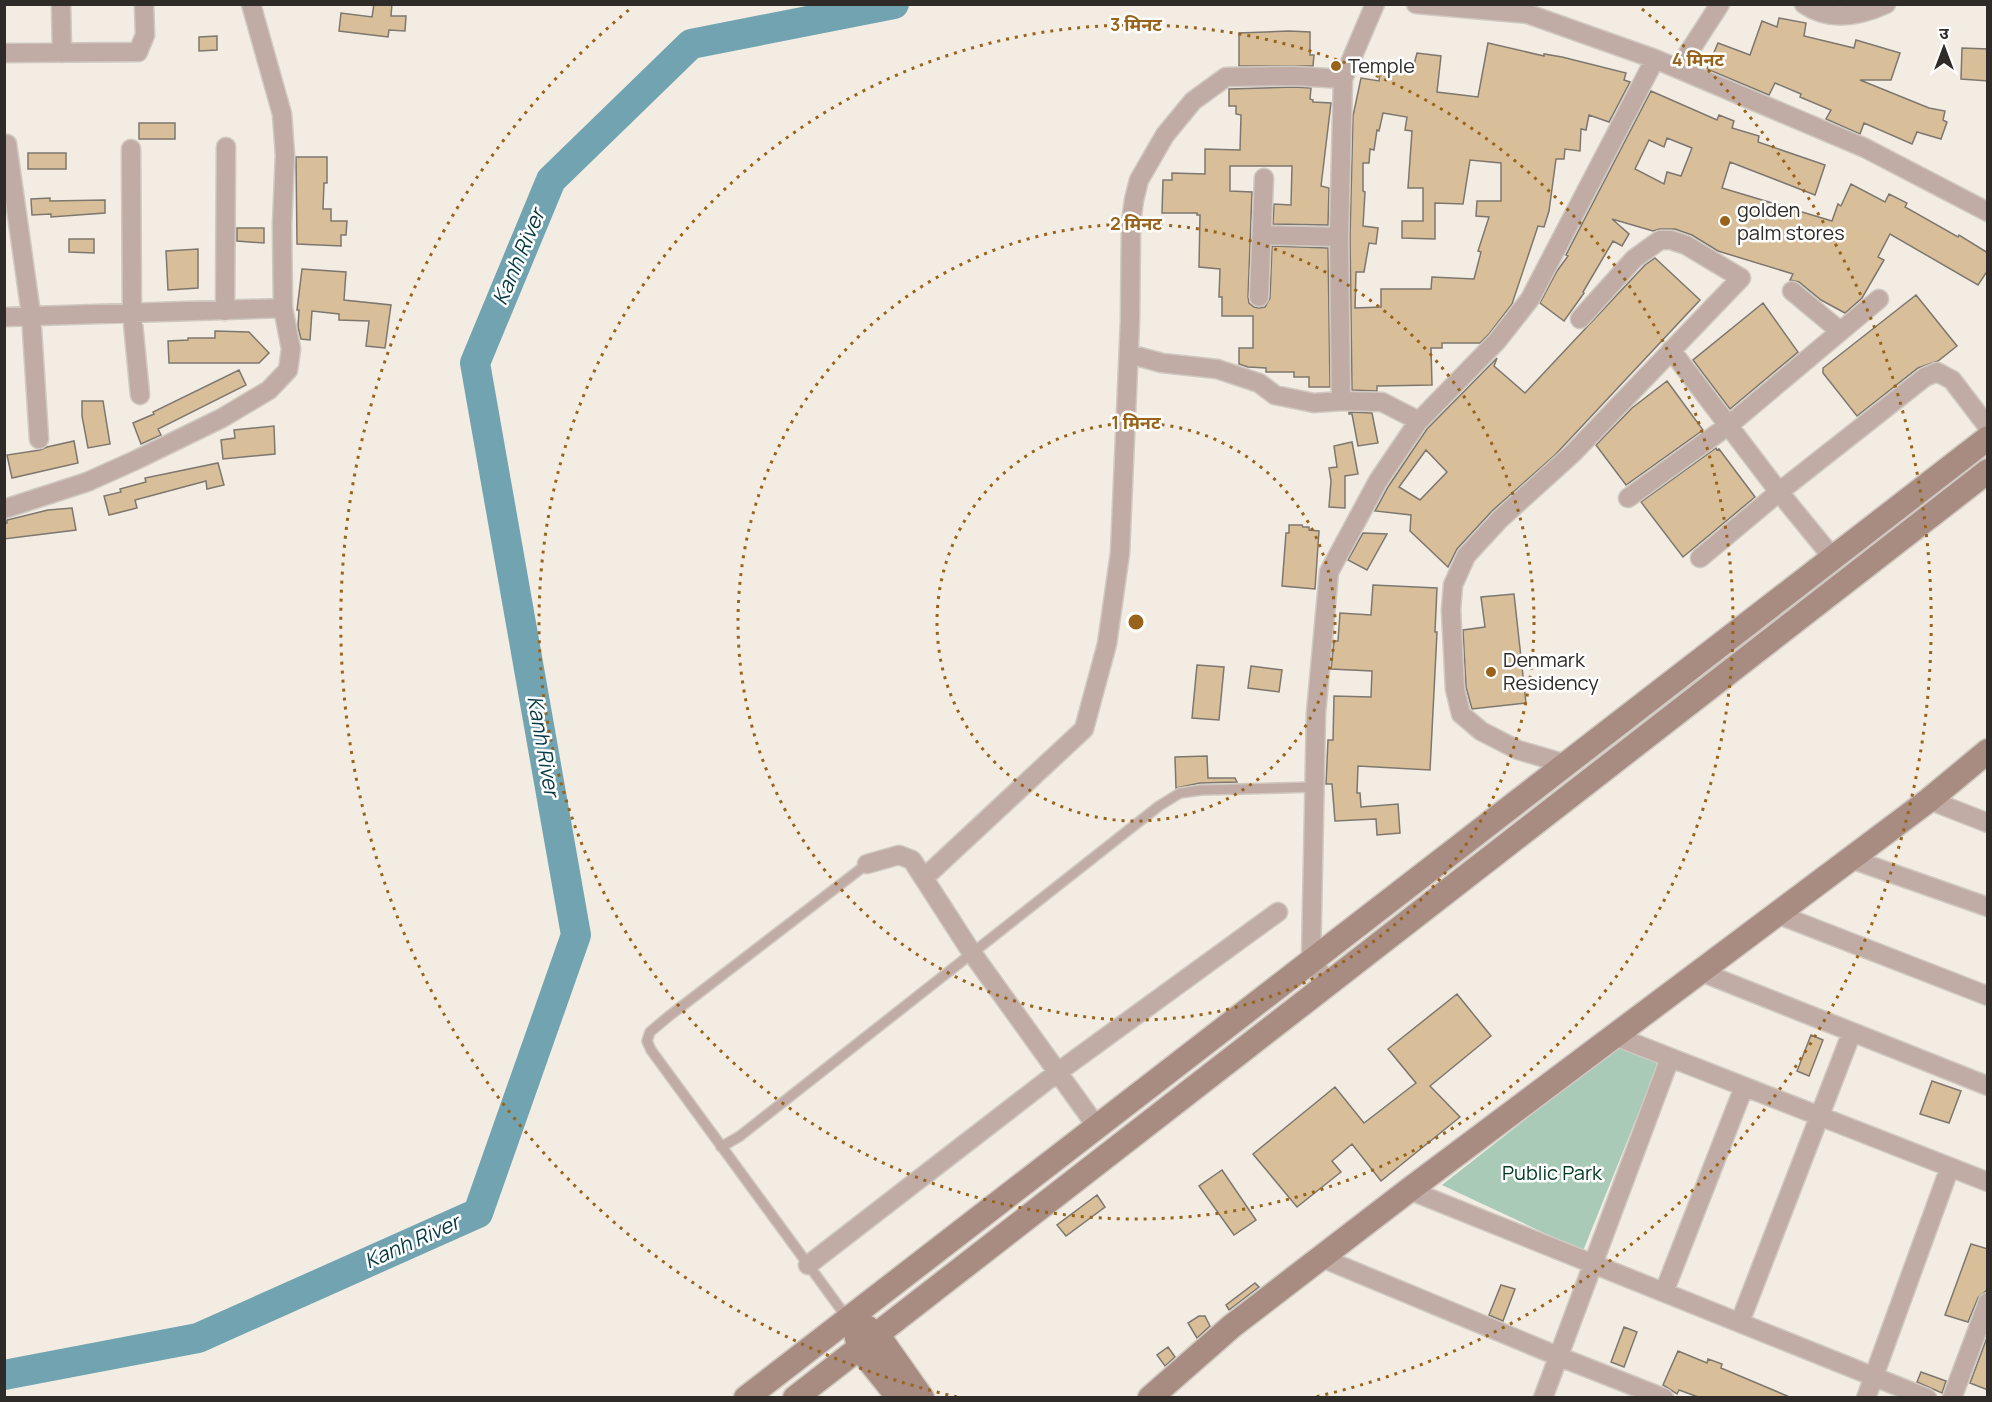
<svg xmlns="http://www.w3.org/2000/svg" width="1992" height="1402" font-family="Manrope,'Noto Sans Devanagari',sans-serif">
<rect width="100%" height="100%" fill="#f2ece2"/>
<path fill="#a8cab7" d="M1620 1045 1661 1057 1583 1251 1442 1185Z"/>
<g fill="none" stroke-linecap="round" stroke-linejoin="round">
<path stroke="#71a4b0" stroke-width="30" d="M4 1375 198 1338 478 1213 576 935 475 363 551 180 691 44 894 4"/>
</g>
<path fill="#d8bf9a" stroke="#7d776f" stroke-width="1.5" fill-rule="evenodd" d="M374 4H392L391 16H406L405 31 389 30 388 37 339 31 341 13 372 17Z
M1779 18 1806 23 1804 36 1854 48 1856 40 1900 53 1891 80H1860L1929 108 1945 111 1943 120 1947 122 1941 139 1917 132 1912 144 1864 123 1860 134 1826 119 1831 110 1800 97 1801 94 1775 83 1769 95 1707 69 1718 43 1750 55 1762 21 1777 27Z
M1289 31 1310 32V55H1314L1313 66H1239V33Z
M217 36V50L199 51V37Z
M1488 43 1544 56V54L1562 57 1626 73 1624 80 1630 82 1609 122 1589 115 1586 130 1581 129 1580 151 1565 149 1564 159H1556L1549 211 1544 227 1538 226 1512 304 1489 334 1480 343H1442V348H1431L1432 385 1377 386V391L1352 390 1350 237 1353 116 1361 78 1379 81 1381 68 1412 72 1417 53 1441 56 1437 92 1478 97ZM1383 113 1407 117 1405 130 1412 131 1408 188H1423V221H1402V238L1435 239V203L1463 204 1470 160 1501 163V201H1477L1476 216 1489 217 1478 251 1481 252 1474 279 1432 277 1431 289H1381V307L1355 308 1356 272H1364L1369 243 1376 244 1378 228 1363 226 1365 192 1363 191V163H1369L1370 149 1374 150 1377 130 1379 131Z
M1962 48 1988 49V81L1961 79Z
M1294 87 1311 88 1310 99 1313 100V102L1331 103 1321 186 1329 188 1328 225 1273 224 1274 204 1291 205 1292 166H1230V191L1252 192 1248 297 1249 303 1254 307 1259 308 1265 307 1270 298 1272 246 1328 248 1330 387H1309V377H1294V372H1266V368L1248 367 1239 364V348H1253V316H1222V297H1219L1220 269 1199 267 1200 215H1197V213H1162L1163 180H1172V173L1205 174V149L1240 150 1241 115 1236 114V106H1229V89Z
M1651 91 1717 120 1719 115 1734 121 1732 128 1759 136 1758 142 1825 165 1815 195 1730 162 1722 188 1832 221 1838 204 1841 206 1851 184 1885 202 1889 194 1907 203 1905 207 1958 237 1959 235 1988 253V270L1978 285 1890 234 1878 257 1884 260 1862 298 1845 313 1821 300 1799 282 1790 280 1793 274 1718 251 1692 235 1675 229H1660L1653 231 1612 219 1629 234 1622 246 1613 241 1583 292 1584 293 1564 321 1540 303 1557 271 1568 256 1566 255ZM1667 138 1692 148 1681 176 1667 172 1664 184 1635 169 1649 140 1664 147Z
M139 123H175V139H139Z
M28 153H66V169H28Z
M296 157H327V183H324L323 209H331V221H347L346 235H341V246L297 244Z
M50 198V201L105 200V213L51 217V214L32 215 31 199Z
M237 228H264V243L237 241Z
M69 239H94V253L69 252Z
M198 249V288L168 290 166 251Z
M1655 258 1700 300 1555 455 1492 511 1457 549 1448 567 1410 531 1411 515 1375 511 1388 487 1427 429 1497 358 1494 366 1525 393 1645 265ZM1426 450 1447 472 1420 500 1399 487Z
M302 269 346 272 344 300 391 305 385 348 366 346 369 321 339 320V314L312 311 310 340 301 339 298 327 299 310H297Z
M1916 295 1957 346 1938 361 1918 368 1857 416 1823 373V368Z
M1763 303 1798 352 1730 409 1693 360Z
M215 331 249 332 269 353 259 363H169L168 341 188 340V338H215Z
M239 370 246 385 158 429 161 435 141 444 133 423 154 414 153 412Z
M1667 381 1703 430 1626 485 1596 445 1632 408Z
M82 401H103L110 444 88 448 82 416Z
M1349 412 1372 413 1378 443 1358 446 1352 414H1349Z
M274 426 275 454 223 459 221 440 235 438 234 430Z
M74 441 78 463 12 478 7 455 40 450 47 447Z
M1352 442 1358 474 1345 476V508L1329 507 1331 481 1329 468 1337 467 1334 446Z
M1716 448 1717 450 1719 449 1755 497 1683 557 1641 502Z
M218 463 224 485 207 489 206 481 135 500 137 508 109 515 104 496 121 492 120 489 146 482 145 478Z
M72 508 76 530 4 539V523H7V520L48 510Z
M1289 525H1302L1303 527H1309V530L1319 531 1315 589 1282 586 1286 533H1289Z
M1363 533 1387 534 1367 570 1348 560Z
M1373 585 1437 588 1435 632H1437L1430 770 1358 766 1357 793H1360L1361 807 1398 804 1400 833 1377 835 1376 819 1335 821 1332 784H1326L1328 740H1333L1334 696 1371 697 1372 671 1331 669 1334 641H1338L1340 613 1371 615Z
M1514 594 1526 703 1472 709 1466 687 1463 630 1485 627 1481 597Z
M1197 665 1224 667 1219 720 1192 718Z
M1251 666 1282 670 1279 692 1248 688Z
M1207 756 1208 778H1235L1237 782 1200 783 1176 788 1175 757Z
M1457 994 1491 1036 1430 1086 1460 1117 1381 1181 1352 1144 1332 1161 1341 1172 1297 1207 1253 1154 1335 1087 1364 1123 1416 1083 1388 1049Z
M1811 1035 1823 1040 1809 1076 1797 1071Z
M1932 1081 1961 1091 1949 1123 1920 1114Z
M1222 1170 1256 1220 1234 1235 1199 1186Z
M1097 1195 1105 1207 1066 1236 1057 1225Z
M1971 1244 1988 1249V1289L1978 1298 1968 1322 1945 1315Z
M1255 1283 1259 1287 1229 1310 1226 1305Z
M1501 1285 1515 1289 1503 1321 1489 1315Z
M1199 1316H1205L1210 1326 1197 1338 1188 1323Z
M1624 1327 1637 1332 1624 1367 1611 1362Z
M1988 1335V1390L1970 1383Z
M1168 1347 1175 1357 1165 1366 1157 1355Z
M1678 1351 1707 1363 1708 1359 1722 1364 1721 1368 1792 1398H1701L1679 1390 1677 1394 1663 1385Z
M1921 1372 1946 1381 1942 1393 1917 1382Z"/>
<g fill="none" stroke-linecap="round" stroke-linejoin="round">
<g stroke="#cfc9c1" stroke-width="12">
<path id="lane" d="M721 1147 740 1136 1159 806 1180 793 1201 790 1315 787
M848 1319 651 1050 647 1041 650 1032 669 1016 867 864"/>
</g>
<g stroke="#cfc9c1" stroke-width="21">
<path id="street" d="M61 4 62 53
M1375 4 1343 79 1339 237 1341 401 1382 402 1419 421
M1416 4 1528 14 1655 59 1865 148 1988 212
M1804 4C1830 22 1860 16 1886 4
M4 53 138 52 145 35 144 4
M1678 69 1720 4
M7 144 31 314 39 439
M131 149 132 313 140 395
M1263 235 1339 237
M1792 291 1840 331
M1259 297 1264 178
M225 311 226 147
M4 317 283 308
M1671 350 1779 492 1833 558
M1129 354 1162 363 1217 369 1259 383 1275 395 1314 403 1341 401
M1628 498 1729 425 1879 299
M4 509 87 482 136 460 222 418 269 390 288 370 291 349 283 308 282 225 285 155 282 114 251 4
M1700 558 1779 492 1925 377 1937 372 1952 380 1988 427
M1566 764 1518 750 1481 731 1461 714 1455 689 1451 610 1453 585 1466 556 1500 519 1573 453 1741 278 1686 245 1671 240H1660L1634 259 1580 319
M1929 800 1988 823
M1851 859 1988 907
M867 864 899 855 912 860 972 953 1097 1127
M924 878 1084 729 1107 644 1120 553 1130 321 1131 223 1134 200 1139 180 1165 135 1193 101 1226 77 1294 76 1343 79
M1777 914 1988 996
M1701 972 1988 1086
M1329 983 1311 961 1316 713 1329 572 1378 481 1418 422 1497 341 1530 299 1655 59
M1615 1036 1988 1182
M1409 1190 1927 1398
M1322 1258 1560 1357 1664 1398
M808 1265 1058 1072 1278 912
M1664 1292 1744 1087
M1740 1322 1852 1032
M1543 1398 1670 1058
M1866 1398 1950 1167
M1952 1398 1988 1302"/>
</g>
<g stroke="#cfc9c1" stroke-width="27">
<path id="secondary" d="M863 1325 877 1334 922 1398
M856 1333 859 1348 899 1398
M746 1398 1988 438
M795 1398 1988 471
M1150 1398 1232 1326 1409 1190 1929 800 1988 751"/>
</g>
<use href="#lane" stroke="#c0aca4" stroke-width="9"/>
<use href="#street" stroke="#c0aca4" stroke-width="18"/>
<use href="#secondary" stroke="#a98c81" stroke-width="24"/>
</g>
<g fill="none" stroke="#98631a" stroke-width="3" stroke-dasharray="3 6">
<circle cx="1136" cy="622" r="199"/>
<circle cx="1136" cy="622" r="398"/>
<circle cx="1136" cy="622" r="597"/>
<path d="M957 1397A795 795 0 0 1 630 9M1642 9A795 795 0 0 1 1315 1397"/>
</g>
<g fill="#98631a" stroke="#fff" stroke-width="2">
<circle cx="1336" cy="66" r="6"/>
<circle cx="1725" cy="221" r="6"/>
<circle cx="1491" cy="672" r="6"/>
</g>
<g text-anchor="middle" stroke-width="5" stroke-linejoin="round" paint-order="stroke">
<g font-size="20" fill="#2e2b28" stroke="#fff" text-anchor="start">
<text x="1348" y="73">Temple</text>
<text x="1737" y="217">golden<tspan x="1737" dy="23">palm stores</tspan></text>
<text x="1503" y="667">Denmark<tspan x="1503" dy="23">Residency</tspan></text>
</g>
<g font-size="20" fill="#003923" stroke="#fff">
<text x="1552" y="1180">Public Park</text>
</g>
<g font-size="21" font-style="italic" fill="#063842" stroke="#fff">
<text transform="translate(519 257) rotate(-67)" y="7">Kanh River</text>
<text transform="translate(543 746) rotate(80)" y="7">Kanh River</text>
<text transform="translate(412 1242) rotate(-24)" y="7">Kanh River</text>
</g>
</g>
<circle cx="1136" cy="622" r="9" fill="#98631a" stroke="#fff" stroke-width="3"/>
<g font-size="18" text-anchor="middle" font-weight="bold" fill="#98631a" stroke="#fff" stroke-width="5" stroke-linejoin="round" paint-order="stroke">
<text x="1136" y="31">3 मिनट</text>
<text x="1698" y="66">4 मिनट</text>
<text x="1136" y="230">2 मिनट</text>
<text x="1136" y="429">1 मिनट</text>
</g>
<rect width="1992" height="1402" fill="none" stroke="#2e2b28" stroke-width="12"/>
<g transform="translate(1944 48)" stroke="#ffffff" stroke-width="4.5" paint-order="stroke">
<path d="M0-4.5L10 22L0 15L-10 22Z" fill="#2e2b28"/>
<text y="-9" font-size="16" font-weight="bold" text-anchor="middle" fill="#2e2b28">उ</text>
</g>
</svg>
